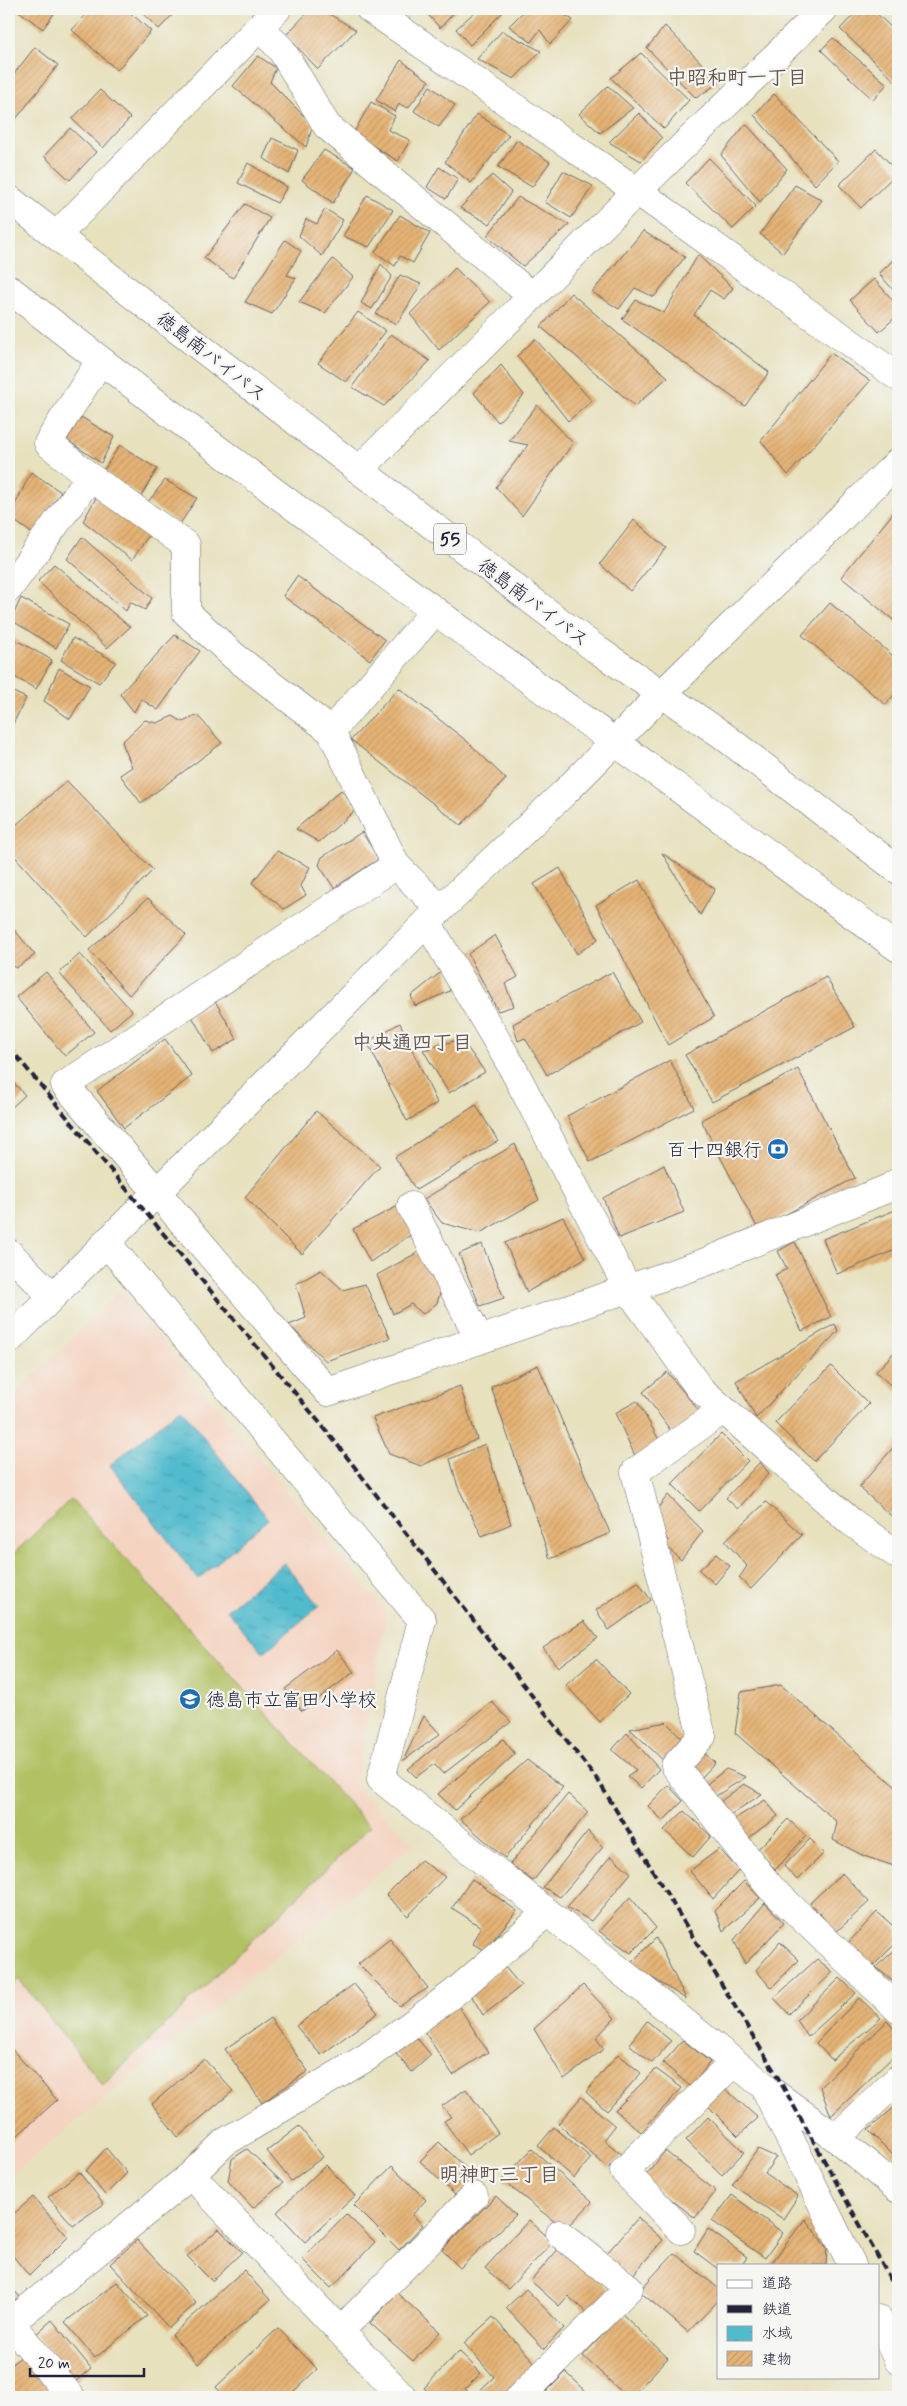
<svg xmlns="http://www.w3.org/2000/svg" width="907" height="2406" font-family="Mynerve,'Klee One',sans-serif">
<defs>
<pattern id="water-ripples" width="26" height="14" patternUnits="userSpaceOnUse" patternTransform="scale(1.25)"><rect width="26" height="14" fill="#51bbce"/><path d="M2 4q2-2 4 0t4 0M15 11q2-2 4 0t4 0" fill="none" stroke="#4398a8"/></pattern>
<pattern id="building-hatch" width="6" height="6" patternUnits="userSpaceOnUse" patternTransform="scale(1.25)"><rect width="6" height="6" fill="#e5b375"/><path d="M-1 1l2-2M0 6l6-6M5 7l2-2" fill="none" stroke="#c49a66"/></pattern>
</defs>
<rect width="100%" height="100%" fill="#f6f6f2"/>
<filter id="ink" filterUnits="userSpaceOnUse"><feTurbulence type="fractalNoise" baseFrequency=".02" numOctaves="2"/><feDisplacementMap in="SourceGraphic" scale="10" xChannelSelector="R" yChannelSelector="G"/><feConvolveMatrix kernelMatrix="1 2 1 2 8 2 1 2 1" color-interpolation-filters="sRGB"/></filter>
<filter id="wash" filterUnits="userSpaceOnUse"><feTurbulence type="fractalNoise" baseFrequency=".0096" numOctaves="4" result="noise"/><feDisplacementMap in="SourceGraphic" scale="20" xChannelSelector="R" yChannelSelector="G"/><feGaussianBlur stdDeviation="1.12" result="paint"/><feColorMatrix in="noise" values="0 0 0 0 0 0 0 0 0 0 0 0 0 0 0 0 0 1.4 0 .05"/><feComposite in="paint" operator="in"/></filter>
<g filter="url(#wash)">
<rect width="100%" height="100%" fill="#e7e1be"/>
<path fill="#f4d3c0" d="M120 1291 387 1613 355 1785 413 1844 9 2177V1400Z"/>
<path fill="#b1c164" stroke="#6a7250" d="M71 1499 370 1827 103 2085 19 1979 9 1989V1558Z"/>
<path fill="url(#water-ripples)" stroke="#3a6e84" d="M181 1408 268 1519 198 1579 110 1465Z
M284 1563 319 1606 263 1653 227 1610Z"/>
<g id="blocks">
<path fill="url(#building-hatch)" d="M16 9H57L43 29Z
M91 9H126L151 31 117 70 72 30Z
M138 9H178L159 29Z
M311 9H321L356 30 318 69 286 35Z
M423 9H457L440 28Z
M478 9H506L470 45 456 29Z
M526 9H566L563 14 573 20 550 44 540 30 531 42 509 26Z
M859 9H872L898 34V84L840 29Z
M665 26 720 82 696 98 647 48Z
M502 31 541 51 514 79 477 59Z
M833 38 887 84 873 100 821 50Z
M35 47 58 65 9 128V80Z
M641 53 689 100 664 129 611 78Z
M258 56 276 68 270 82 313 125 306 147 233 86Z
M401 60 429 81 408 108 399 104 395 112 376 100Z
M430 86 455 105 439 127 414 111Z
M608 86 633 108 600 133 579 114Z
M100 90 130 118 103 148 72 119Z
M774 94 838 161 815 185 754 115Z
M371 102 395 116 388 130 410 140 398 161 353 134Z
M639 113 662 138 641 161 609 142Z
M477 114 509 135 471 183 445 162Z
M746 124 787 169 760 202 721 155Z
M70 128 96 152 70 180 44 156Z
M272 138 298 150 289 174 263 158Z
M517 140 550 162 532 187 498 167Z
M876 149 898 172 861 208 839 185Z
M324 150 355 168 333 203 302 180Z
M709 158 756 206 733 229 685 183Z
M248 163 287 187 277 203 238 183Z
M439 167 458 179 446 199 427 187Z
M563 171 593 186 571 218 545 202Z
M492 175 511 192 490 224 460 208Z
M795 185 822 200 783 253 760 234Z
M367 195 393 210 369 247 343 236Z
M518 197 569 225 523 266 487 236Z
M245 204 270 218 233 278 204 258Z
M325 209 343 220 322 256 299 236 306 219 317 224Z
M400 215 430 233 413 263 400 256 395 266 375 252Z
M643 231 685 257 654 297 635 288 619 309 592 292Z
M285 240 301 251 287 275 296 278 272 314 245 302Z
M698 255 733 288 724 299 710 290 694 315 769 372 745 406 622 319 636 300 664 313Z
M898 255V295L879 274Z
M333 259 353 277 325 313 299 302Z
M381 264 392 276 372 309 361 303Z
M455 268 490 302 439 350 410 314Z
M400 275 421 284 397 324 376 314Z
M874 279 898 306V315L879 332 850 300Z
M571 293 668 377 635 406 541 327Z
M358 312 386 331 346 382 318 363Z
M391 334 430 361 384 406 352 387Z
M535 339 592 401 568 421 517 356Z
M831 353 870 381 788 475 761 441Z
M501 365 524 395 498 422 474 393Z
M537 405 573 443 522 516 496 487 528 445 509 441Z
M81 417 114 437 101 463 67 440Z
M120 445 157 469 141 496 103 471Z
M31 472 61 492 33 534 9 517Z
M165 480 197 498 180 524 148 502Z
M96 498 149 535 132 560 83 521Z
M898 507V624L841 577Z
M634 520 666 548 630 591 600 564Z
M82 537 152 598 145 610 130 602 126 611 67 559Z
M54 564 130 627 107 648 38 581Z
M297 576 385 640 370 660 283 596Z
M21 598 69 624 56 648 11 620Z
M830 603 898 660V689L886 705 802 635Z
M175 635 200 651 158 710 141 699 134 712 120 694Z
M9 636 52 660 36 689 9 674Z
M73 638 116 662 99 683 61 660Z
M59 668 90 686 70 719 44 701Z
M399 688 468 742 506 779 461 825 351 740Z
M9 690 26 698 11 728 9 727Z
M197 715 222 743 141 803 120 775 132 767 122 742 145 720 157 723 173 716 183 722Z
M67 781 153 870 87 937 9 850V831Z
M341 790 357 809 319 842 296 829Z
M362 832 379 859 334 888 319 865 322 857Z
M277 851 310 867 301 886 306 895 284 909 252 883Z
M662 853 715 889 700 915Z
M560 868 598 939 577 954 534 884Z
M639 880 714 1017 668 1045 596 905Z
M148 898 186 935 129 995 89 950Z
M9 923 35 955 16 968 9 964Z
M495 935 518 977 505 984 514 1006 498 1011 468 954Z
M80 954 132 1011 110 1030 59 973Z
M446 968 450 991 415 1006 411 996Z
M46 972 94 1032 65 1056 16 997Z
M612 972 641 1022 547 1075 525 1038 518 1041 513 1024Z
M826 977 855 1027 712 1102 685 1055Z
M215 1001 237 1039 213 1053 191 1015Z
M400 1023 437 1103 407 1121 367 1042Z
M165 1039 192 1076 124 1128 97 1091Z
M461 1039 485 1072 449 1093 423 1050Z
M670 1060 694 1108 590 1162 567 1116Z
M798 1069 855 1178 758 1229 701 1120Z
M9 1078 25 1095 9 1110Z
M476 1105 498 1141 416 1190 395 1157Z
M316 1111 380 1166 302 1254 245 1197Z
M515 1144 539 1200 480 1233 442 1223 424 1199Z
M664 1165 684 1212 619 1238 603 1198Z
M400 1205 412 1234 370 1262 353 1229Z
M898 1209V1249L837 1274 823 1239Z
M563 1217 585 1258 527 1292 505 1243Z
M795 1242 831 1317 802 1331 775 1275 787 1269 778 1251Z
M482 1244 504 1298 480 1306 459 1254Z
M424 1249 442 1287 437 1303 423 1314 411 1304 393 1314 377 1275Z
M321 1270 343 1290 365 1284 390 1338 326 1361 289 1325 306 1318 296 1284Z
M835 1324 838 1331 756 1418 736 1381Z
M898 1348V1392L876 1372Z
M538 1365 610 1533 550 1559 491 1387Z
M831 1366 869 1404 814 1461 775 1423Z
M667 1372 700 1412 673 1434 643 1392Z
M460 1386 477 1439 421 1466 389 1454 373 1418Z
M637 1401 662 1445 637 1460 615 1413Z
M721 1434 748 1461 699 1511 672 1484Z
M898 1442V1522L859 1487Z
M485 1444 511 1524 482 1536 458 1487 450 1459Z
M760 1462 769 1473 738 1509 726 1498Z
M668 1495 703 1531 681 1560 665 1545 668 1541 653 1514Z
M766 1502 802 1535 751 1589 739 1578 747 1566 725 1541Z
M716 1554 730 1566 715 1584 699 1570Z
M638 1582 651 1600 609 1630 596 1610Z
M584 1621 598 1638 558 1667 543 1648Z
M337 1650 354 1672 302 1711 285 1689Z
M596 1659 629 1694 600 1722 566 1685Z
M781 1685 898 1789V1865L894 1866 864 1856 833 1840 837 1822 735 1733 741 1692Z
M492 1702 511 1722 443 1774 434 1764 416 1777 408 1769Z
M424 1716 440 1734 403 1761Z
M666 1722 686 1742 664 1761 630 1729Z
M627 1733 659 1769 641 1788 627 1776 636 1770 612 1750Z
M503 1739 515 1754 455 1810 438 1794Z
M702 1751 715 1763 702 1777 689 1764Z
M527 1760 563 1787 505 1858 460 1819Z
M726 1769 746 1777 716 1796 707 1784Z
M744 1784 762 1794 730 1815 721 1801Z
M668 1785 683 1801 663 1821 648 1806Z
M568 1794 588 1812 533 1881 510 1864Z
M765 1800 778 1816 746 1840 731 1821Z
M684 1811 711 1836 693 1857 664 1830Z
M788 1819 806 1836 775 1870 758 1849Z
M588 1831 603 1847 560 1897 543 1887Z
M810 1839 824 1853 797 1880 784 1866Z
M719 1849 739 1870 713 1899 690 1871Z
M611 1856 631 1873 591 1921 567 1907Z
M421 1860 445 1877 408 1916 386 1895Z
M842 1873 869 1902 836 1932 810 1903Z
M472 1879 517 1911 485 1950 473 1944 481 1927 452 1908Z
M744 1881 760 1898 723 1931 715 1910Z
M630 1897 656 1928 631 1953 599 1931Z
M765 1903 784 1923 745 1964 734 1940Z
M877 1912 898 1930V1941L873 1966 848 1943Z
M656 1938 686 1999 630 1964Z
M390 1939 428 1988 400 2006 358 1964Z
M780 1942 799 1960 771 1988 756 1970Z
M898 1947V1986L876 1967Z
M817 1959 833 1972 789 2014 774 1998Z
M504 1966 521 1986 483 2015 471 1995Z
M840 1978 856 1993 808 2037 797 2020Z
M354 1984 378 2013 321 2055 296 2026Z
M583 1985 615 2018 596 2038 604 2049 564 2079 534 2029Z
M859 1998 881 2018 832 2060 816 2043Z
M458 2005 488 2052 453 2075 422 2028Z
M270 2018 308 2071 262 2103 225 2049Z
M647 2021 671 2041 652 2063 629 2044Z
M887 2021 898 2034V2052L831 2116 820 2087Z
M416 2037 431 2055 412 2072 396 2054Z
M683 2040 710 2062 691 2087 663 2063Z
M9 2046 57 2100 9 2143Z
M618 2054 641 2073 607 2111 586 2092Z
M204 2059 233 2091 178 2137 152 2104Z
M656 2069 682 2088 641 2132 615 2110Z
M723 2087 758 2118 738 2136 705 2103Z
M466 2089 498 2133 468 2155 444 2121 451 2117 442 2106Z
M581 2097 615 2126 604 2140 622 2155 608 2168 558 2124Z
M898 2104V2160L868 2130Z
M708 2117 744 2152 722 2175 686 2140Z
M299 2126 323 2157 291 2181 267 2151Z
M554 2127 591 2158 574 2178 538 2146Z
M439 2142 475 2177 456 2196 420 2161Z
M106 2148 127 2173 105 2195 86 2171Z
M247 2149 283 2183 253 2208 228 2181 232 2159Z
M532 2149 592 2202 565 2230 502 2180Z
M758 2149 776 2157 765 2173 798 2196 783 2219 732 2185Z
M665 2151 716 2191 695 2218 644 2178Z
M326 2165 355 2196 305 2242 277 2212Z
M392 2166 426 2200 412 2215 423 2225 399 2250 354 2205Z
M79 2172 104 2204 73 2225 48 2197Z
M732 2195 783 2233 765 2258 712 2221Z
M496 2196 516 2215 460 2268 442 2250Z
M33 2197 68 2237 29 2276 9 2251V2218Z
M346 2214 375 2242 331 2288 302 2259Z
M638 2218 663 2240 631 2277 606 2254Z
M805 2219 827 2248 826 2265H770Z
M529 2220 553 2242 508 2289 485 2268Z
M219 2229 242 2252 212 2281 187 2256Z
M708 2229 747 2257 742 2265H718V2269L694 2251Z
M137 2240 196 2303 169 2328 110 2264Z
M560 2247 609 2290 588 2314 568 2296 559 2306 531 2281Z
M674 2253 718 2288V2301L688 2332 639 2291Z
M244 2270 270 2300 198 2364 172 2335Z
M117 2282 147 2316 95 2358 65 2322Z
M9 2285 20 2297 9 2307Z
M526 2289 564 2328 544 2349 506 2308Z
M397 2293 440 2332 413 2361 370 2323Z
M622 2314 668 2358 631 2397H627L583 2356Z
M493 2317 537 2365 501 2397H483L478 2392 494 2377 464 2343Z
M52 2320 91 2368 76 2381 36 2334Z
M278 2328 317 2369 288 2397H225L216 2387Z
M459 2351 481 2373 465 2389 474 2397H433L424 2388Z
M21 2357 51 2391 44 2397H9V2366Z
M566 2372 592 2397H545L543 2395Z"/>
</g>
</g>
<g filter="url(#ink)">
<use href="#blocks" fill-opacity="0" stroke="#676569" stroke-width="1"/>
<g fill="none" stroke-linecap="round" stroke-linejoin="round">
<g stroke="#676569" stroke-width="29">
<path id="minor" d="M370 9 637 191 898 377
M260 28 281 49 327 126 532 296
M57 235 277 9
M359 470 637 191 824 9
M90 477 186 545V612L234 656 331 731 396 865
M9 588 90 477 48 443 100 361
M331 731 434 612
M440 909 396 865 65 1085 328 1392 703 1263 889 1188 898 1182
M427 922 511 1065 628 1289 700 1389 850 1521 898 1555
M411 1206 480 1340
M106 1242 422 1620 381 1779 764 2086 852 2265
M9 1253 52 1296
M9 1340 427 922 564 793 662 694 898 462
M723 1410 635 1472 702 1736 675 1766 770 1887 898 2009
M767 2088 836 2138 898 2189
M836 2138 898 2079
M191 2175 403 2397
M681 2230 624 2171 734 2062
M878 2319 898 2360
M10 2323 71 2397
M9 2324 191 2175 225 2142 367 2057 454 1993 533 1925 545 1912
M340 2331 474 2196
M520 2397 629 2288 560 2234"/>
</g>
<g stroke="#676569" stroke-width="29">
<path id="highway" d="M9 199 359 470 596 649 721 734 898 870
M9 289C299 517 600 730 898 948"/>
</g>
<use href="#minor" stroke="#fff" stroke-width="28"/>
<use href="#highway" stroke="#fff" stroke-width="28"/>
<path stroke="#22223b" stroke-width="4" stroke-dasharray="8 4" stroke-linecap="butt" d="M9 1047 329 1434 599 1782 776 2074 898 2293"/>
</g>
</g>
<defs>
<g id="bank-disc" transform="scale(1.125)"><circle r="9.5" fill="#1f6fb2" stroke="#f6f6f2"/><path d="M-6-4H6V4H-6ZM0-2.3a2.3 2.3 0 1 0 0 4.6a2.3 2.3 0 1 0 0-4.6Z" fill="#fff"/></g>
<g id="school-disc" transform="scale(1.125)"><circle r="9.5" fill="#1f6fb2" stroke="#f6f6f2"/><path d="M0-5L7-2L0 1L-7-2ZM-4 1L0 2.5L4 1V4Q0 6-4 4Z" fill="#fff"/></g>
</defs>
<g fill-rule="evenodd">
<use href="#bank-disc" x="778" y="1149"/>
<use href="#school-disc" x="190" y="1699"/>
</g>
<g text-anchor="middle" stroke-width="4.5" stroke-linejoin="round" paint-order="stroke">
<rect fill="#f6f6f2" stroke="#626272" stroke-width="1" x="434" y="523.5" width="32" height="31" rx="4"/>
<g font-size="18" font-weight="bold" fill="#22223b">
<text x="450" y="545">55</text>
</g>
<g font-size="19" fill="#22223b" stroke="#f6f6f2">
<text transform="translate(212 356) rotate(38)" y="7">徳島南バイパス</text>
<text transform="translate(534 602) rotate(37)" y="7">徳島南バイパス</text>
</g>
<g font-size="19" fill="#22223b" stroke="#f6f6f2" text-anchor="end">
<text x="762" y="1156">百十四銀行</text>
<text x="206" y="1706" text-anchor="start">徳島市立富田小学校</text>
</g>
<g font-size="20" font-weight="bold" fill="#66554f" stroke="#f6f6f2">
<text x="737" y="84">中昭和町一丁目</text>
<text x="412" y="1049">中央通四丁目</text>
<text x="499" y="2181">明神町三丁目</text>
</g>
</g>
<rect width="907" height="2406" fill="none" stroke="#f6f6f2" stroke-width="30"/>
<rect x="717" y="2264" width="162" height="115" fill="#f6f6f2" stroke="#a1a1a9"/>
<rect x="727" y="2280" width="25" height="8" fill="#ffffff" stroke="#a1a1a9"/>
<text x="762" y="2288" font-size="15" fill="#22223b">道路</text>
<rect x="727" y="2305" width="25" height="8" fill="#22223b" stroke="#a1a1a9"/>
<text x="762" y="2314" font-size="15" fill="#22223b">鉄道</text>
<rect x="727" y="2326" width="25" height="15" fill="url(#water-ripples)" stroke="#a1a1a9"/>
<text x="762" y="2338" font-size="15" fill="#22223b">水域</text>
<rect x="727" y="2351" width="25" height="15" fill="url(#building-hatch)" stroke="#a1a1a9"/>
<text x="762" y="2364" font-size="15" fill="#22223b">建物</text>
<path d="M30 2368v8h114v-8" fill="none" stroke="#22223b" stroke-width="2.5"/>
<text x="38" y="2368" font-size="15" fill="#22223b" stroke="#f6f6f2" stroke-width="4" paint-order="stroke">20 m</text>
</svg>
